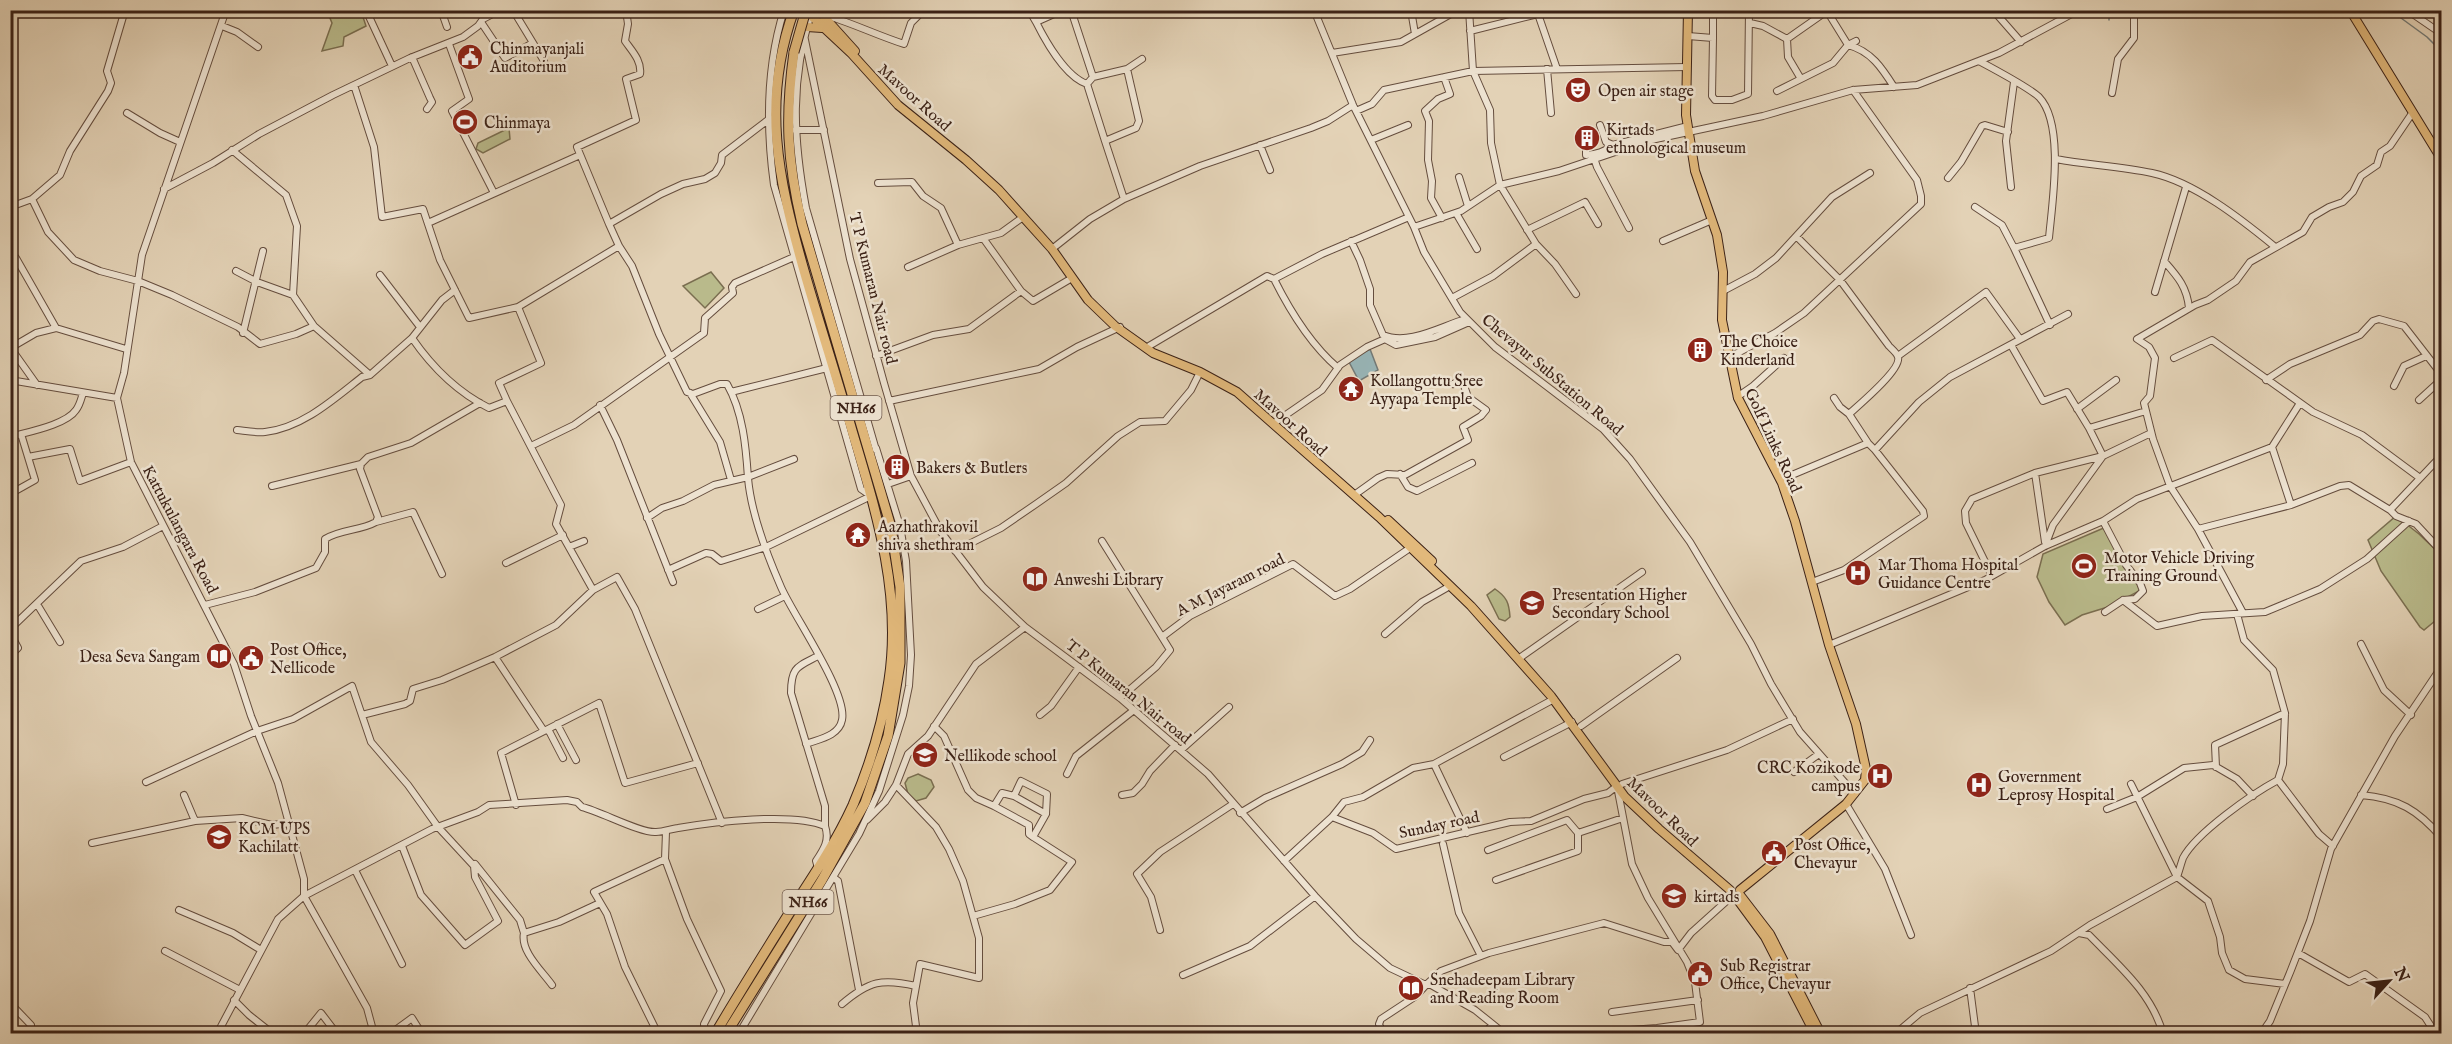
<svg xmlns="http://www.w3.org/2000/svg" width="2452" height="1044" font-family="'IM FELL English',serif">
<rect width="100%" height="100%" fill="#e3d2b6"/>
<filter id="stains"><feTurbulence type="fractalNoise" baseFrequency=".00333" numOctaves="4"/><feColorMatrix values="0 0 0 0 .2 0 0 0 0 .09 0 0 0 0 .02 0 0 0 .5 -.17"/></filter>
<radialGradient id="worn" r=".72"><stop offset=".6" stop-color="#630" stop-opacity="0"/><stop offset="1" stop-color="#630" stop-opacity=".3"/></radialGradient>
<path fill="#b9ba8b" stroke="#7a6e50" stroke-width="1.5" d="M327 11H361L366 26 344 37 343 46 322 51 332 23Z
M509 128 510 139 483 153 476 149 478 143Z
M711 272 724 288 705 308 683 286Z
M2396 516 2419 534 2442 556 2441 616 2424 630 2420 627 2381 571 2368 540Z
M2106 527 2141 590 2111 606 2082 615 2065 625 2049 602 2037 577 2043 554Z
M1495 589C1507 597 1509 603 1510 617L1505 621 1499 619 1487 595Z
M918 774 931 780 934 787 926 798 916 801 908 794 905 783 908 778Z"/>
<path fill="#98b5b7" stroke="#737a77" stroke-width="1.5" d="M1370 349 1378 370 1359 381 1348 360Z"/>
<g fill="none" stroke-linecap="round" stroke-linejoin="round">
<path stroke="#737a77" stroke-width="1.5" d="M2390 10 2427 37 2442 52
M2109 20V10"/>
<g stroke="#654d3e" stroke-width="8">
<path id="minor" d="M366 10 392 66
M441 10 447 27
M513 10 544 61
M626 10 628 24 625 41C632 51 642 61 640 74L626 79 636 120 577 147 609 224 661 194 683 184 705 179 715 173 721 163 722 155 768 120
M812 10C790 79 793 138 806 208L876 450
M1029 10 1036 22 1063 10
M1071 10 1093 77
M1314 10 1353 105 1414 227 1424 252 1460 312 1495 347 1603 429 1630 459 1690 542 1751 644 1771 684 1800 732 1855 794
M1411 10 1415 34
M1469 10 1473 71 1490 110 1491 143 1500 185 1536 244 1555 264 1576 294
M1713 10V38
M1993 10 2021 42
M2407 10 2442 34
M822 14C850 22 876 35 904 44L911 23 924 10
M481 22 505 58 533 43
M1036 22C1046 42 1066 77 1087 84
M1750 23 1763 26 1787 39 1827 11 1848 45 1833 63 1801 79 1788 57 1787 39
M222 26 237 32 258 47
M1470 31 1538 14 1557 69
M804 35 850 259 884 383 911 476 941 532 983 587 1025 627 1120 698 1208 774 1315 896 1356 939 1390 968 1426 985 1441 971 1489 953 1604 923 1664 942H1672L1678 950 1691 933 1731 897
M1688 36 1713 38 1712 96 1715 100H1732L1748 94 1749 10
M1856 41 1848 45C1871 51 1882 68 1894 87
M449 44 469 99 452 111 494 193
M1332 53 1401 42 1458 10
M412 57 430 98 432 102 427 109
M1547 69 1551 113
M354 85 374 147 382 217 423 209 440 260 469 318 518 307
M1777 91 1801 79
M2112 93 2118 59 2134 38V15L2127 10
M1356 111 1372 104 1384 90 1473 71 1687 67
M127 113 160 133 180 142
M1600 125 1606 142 1613 145 1688 126
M795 130H824
M1371 140 1408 125
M1105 141 1087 84 1093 77 1127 69
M1260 145 1270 170
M232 150 286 195 297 226 293 295
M1586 150V155C1597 154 1604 152 1613 145
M1594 158 1597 167 1629 228
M2056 159C2087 165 2120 166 2152 173 2194 182 2241 219 2274 246
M1459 177 1468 206
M1948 178 1961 162 1982 126 1985 125 2008 132
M878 183 912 182 923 196 941 208 958 245
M2011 187 2006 141 2014 82
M164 189 213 163 259 134 333 95 410 58 463 37 478 26 483 19 500 10
M32 199 48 232 74 260 100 271 138 281 172 295 238 327 260 344 296 334 314 326
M1124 199 1200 166 1311 128 1328 121 1353 105
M10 207 32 199 60 175 70 151 108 91 111 83 107 71 125 10
M1975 207 2002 225 2014 248 2049 238C2052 204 2065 124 2039 97 2028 87 1994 69 1979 61
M1456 213 1477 249
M1442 218 1431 198 1432 181 1428 160 1429 121 1425 111 1438 99 1450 94 1444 77
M428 223 580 155
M1414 227 1461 211 1500 185 1559 171 1651 140 1763 116 1853 90 1917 85 1999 53 2079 10
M1527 230 1585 202 1598 224
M1351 241 1360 260 1370 289V305L1383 335C1409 346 1441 326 1466 319
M1663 241 1712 220
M619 246 632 266 659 334 687 392 693 394 720 384H727C743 412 746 447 748 478 751 513 767 555 781 587 793 615 848 693 842 720 839 736 819 739 806 744
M2014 248 2050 325
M1052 249 1090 219 1124 199 1105 141 1136 128 1139 121 1127 69 1142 59
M16 258 56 328 126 349
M2164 261C2178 277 2187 287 2189 308
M908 267 958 245 983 238
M236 271 257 282 293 295 314 326 370 375 362 377C334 399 302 428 265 432 256 433 246 431 237 430
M380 275 420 327
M1274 279C1290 311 1311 345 1338 368
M1021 291 983 238 1001 233 1023 217
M1723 291 1755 274 1776 258 1832 197 1870 173
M2155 292 2186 187
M1452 298 1493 276 1536 244
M243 333 263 251
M412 338 442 300 455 290
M2011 345 2043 401 2067 392 2089 428
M1149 346 1267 276 1274 279 1322 254 1409 217
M10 347 37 385
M12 347 36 333 56 328
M876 356 933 335 969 329 1021 291 1033 301 1072 278
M1898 356 1986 292 2020 339
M1730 357 1775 333 1804 313 1921 204V196L1917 180 1853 90
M2174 358 2212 340 2313 412 2362 435 2420 478
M370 375 412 338C432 367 457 392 489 408L507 401 499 383 541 363 518 307 619 246 609 224
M10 380 117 398
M2266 380 2290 364 2360 335 2373 321 2379 319 2404 326 2442 375
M2394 386 2404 366 2426 356
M731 392 823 369
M690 393 720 442 731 480
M1737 397 1753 386 1784 358
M1834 398 1840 407 1849 414
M2419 400 2442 379
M507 401 561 505 556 524 593 590 617 577 635 609 722 823
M889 401 1039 369 1077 347 1120 327
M600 405 617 440 673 582
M2077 409 2116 380
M1277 421 1322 390 1340 365 1367 347 1385 339 1396 345 1435 337 1469 322
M10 437C27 432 66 425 76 410 80 405 81 399 83 393
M1868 443 1875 450 1919 402 1950 377 2068 314
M531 446 574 425 704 333 705 318 733 293 732 287 735 283 794 257
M2272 447 2300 403
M2442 455 2390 510 2396 516 2416 524 2442 552
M28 457 70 449 80 481 131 462
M2035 473 2045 542
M1400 474 1408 487 1417 491 1472 463
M1780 480 1868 443 1849 414C1859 405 1902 369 1898 357 1897 353 1892 349 1889 346L1840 280 1797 237
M888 484 911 476
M272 486 361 464
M1357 493 1378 478 1387 474 1405 475 1468 440 1463 427 1481 416 1486 410 1468 397 1462 380 1453 384
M10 494 35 480 21 434
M647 518 662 508 683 501 714 485 748 477 794 459
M2103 521 2126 565 2140 583 2143 591 2135 599 2123 600 2105 612
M376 522 413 512 442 574
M2198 529 2291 505 2340 486 2349 485 2390 510
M1102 541 1162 637
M2045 546 2053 525 2103 456 2151 433
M569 547 584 541
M955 551 1001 528 1036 504 1066 483 1118 436 1140 422 1165 421 1191 390 1200 372
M506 563 563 535
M668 570 706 553 712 554 721 561 766 547 871 496 861 489 774 185C766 127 766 67 784 10
M1992 576 1966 523 1965 511 1972 499 2035 473 2103 456 2089 428 2146 411
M1812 582 1844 570 1924 516 1923 511 1875 450
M2123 600 2157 626 2202 616 2265 612 2320 589 2367 559 2409 521
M37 604 60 642
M205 605 255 592 316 568 325 552V539C341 529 360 531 376 522L378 517 360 469 361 464 368 457 411 443 480 403
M758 609 785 596
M2243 613 2198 529 2170 486 2153 439 2144 403 2150 396 2155 358 2149 347 2137 339 2195 305 2208 300 2236 281 2250 262 2303 232 2312 217 2329 207 2343 202 2353 192 2361 176 2377 165 2381 152 2390 146 2413 112
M2237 614 2244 640 2273 670 2285 713 2283 764 2278 780C2252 794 2196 833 2183 858 2181 864 2179 871 2177 877L2208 901 2220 937 2222 953 2229 970 2245 979 2285 984
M10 629 81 561 123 547 163 526
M10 633 18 648 10 656
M1385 634 1422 602 1450 586
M2361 644 2384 690 2411 715
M1829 645 1985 580 2045 546 2103 521 2137 499 2272 447 2291 505
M818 656C797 667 791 667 791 693L825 806V826
M495 657 544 731
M1521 657 1642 572
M1120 698 1156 667 1170 650 1162 637 1190 616 1293 564 1335 596 1350 589 1410 548
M362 715 405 704 410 701 413 689 442 680 495 657 556 625 593 590
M1040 715 1051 706 1079 667
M557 724 576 760
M934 726 944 736 968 790 976 798 994 806
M1581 726 1677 658
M548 729 563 758
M1181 750 1229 707
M1504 757 1572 722
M2216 767 2215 745 2285 713
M1794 772 1819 754
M1067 774 1076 756 1134 710
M2278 780 2319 834 2333 846
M146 782 257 731 293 719 352 686 371 742 408 785 438 827 474 866 475 877 498 921 465 945 421 895 402 846
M1622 784 1727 750 1793 719
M896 785 936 827 949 849 963 881 979 938V978L920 964 913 1003 917 1034
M184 795 195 821 242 818 272 825 290 823
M1122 795 1133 793 1142 784 1150 771 1175 745
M2361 795C2398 798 2418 810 2442 838
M1014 796 1046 814
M1846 804 1885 869 1911 935
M516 805 501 753 599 703 625 783 698 763
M2107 809 2137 797 2184 768 2213 765 2237 779 2253 796
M1240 813 1265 798 1342 764 1362 752 1370 740
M1332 817 1344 802 1363 797 1413 768 1434 764
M867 820 885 802 896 785 908 754 928 736 976 664 1025 627
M666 832 665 859 687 919 721 991 704 1024 705 1034
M1467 833 1434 764 1554 699
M92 843 195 821
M1443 844 1459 913 1481 956
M1488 850 1567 820 1578 833
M1284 861 1332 817 1373 833 1396 849 1510 822 1531 821 1584 799 1608 793 1617 786 1632 864 1648 898 1687 962 1695 982 1700 1022 1657 1028 1576 1034
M475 864 520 920 524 933
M355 870 402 964
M834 878 838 881 859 990
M1496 880 1578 851V833L1623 818
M179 910 233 933 261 950
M973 916 1015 904 1050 890 1072 862 1033 837 1046 814 1047 794 1021 781 1014 796 1002 793 994 806 1029 825V834L1033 837
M1160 930 1151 897 1137 874 1160 852 1233 804
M2079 933 2089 935C2118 965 2152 993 2163 1034
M165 951 240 990
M2298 953 2349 982 2365 974 2425 1017 2436 1034
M1183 975 1250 946 1315 896
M552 985C542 971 520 951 524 933L559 922 600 903
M1970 988 1976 1034
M234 1000 249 1015 273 1034
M10 1003 31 1025 27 1034
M842 1004C869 981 882 978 916 986
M1612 1012 1698 1000
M727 1032 741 1030 859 834 879 791 903 715 909 686 911 655 906 561 900 526 876 448
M217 1034 278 919 304 896V879L278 783 251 716 234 664 131 462 117 398 124 373 142 255 226 10
M304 1034 321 1013 337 1034
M374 1034 367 1008 304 896 432 829 478 812 489 805 567 800 577 802 582 807C602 812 640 833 656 832 664 832 670 829 678 828 713 822 793 812 825 826 830 840 824 849 816 861L818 868
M390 1034 412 1018 422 1034
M658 1034 625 967 607 914 594 892 665 859
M1383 1034 1379 1024 1381 1019 1416 996 1426 985H1431L1475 1010 1505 1034
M1482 1034 1493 1025
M1895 1034 1920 1013 2051 951 2090 925 2177 877 2131 784
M2261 1034 2270 1021 2291 970 2310 921 2331 849 2395 736 2442 666"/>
</g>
<g stroke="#3b2116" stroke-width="10">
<path id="major" d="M805 10 851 53 898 105 966 160 999 190 1052 249 1088 300 1115 326 1153 353 1200 372 1237 392 1379 517 1471 606 1551 696 1625 797 1659 829 1730 890
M818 10 855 51
M1688 10 1686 115 1695 171 1717 235 1723 272 1722 320 1738 398 1782 483 1795 521 1829 645 1856 724 1866 769 1865 780 1846 804 1740 890
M2350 10 2442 160
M807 27 822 28
M1388 520 1432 561
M1740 895 1770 934 1821 1034
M1737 899 1765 937 1815 1034"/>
</g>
<g stroke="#3b2116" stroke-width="11">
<path id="highway" d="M715 1034C741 990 768 947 795 904 816 872 837 840 853 805 870 765 883 723 889 680 902 595 877 514 853 434 837 378 819 323 803 267 778 178 761 101 794 10
M726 1034 822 880 865 803 888 736 900 663V587L891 527 802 224C787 160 785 117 794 52"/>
</g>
<use href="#minor" stroke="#ede2d0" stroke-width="6"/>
<use href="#major" stroke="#e2b97b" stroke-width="8"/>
<use href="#highway" stroke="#e2b97b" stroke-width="9"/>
<g stroke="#3b2116" stroke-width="11" stroke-linecap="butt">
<path id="highway-bridge" d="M794 52 806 10"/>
</g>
<use href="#highway-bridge" stroke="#e2b97b" stroke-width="9"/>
</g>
<defs>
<g id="civic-disc" transform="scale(1.35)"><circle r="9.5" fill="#8f2418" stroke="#ede2d0"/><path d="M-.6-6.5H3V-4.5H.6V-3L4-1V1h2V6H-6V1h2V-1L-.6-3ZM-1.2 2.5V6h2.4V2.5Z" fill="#fff"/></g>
<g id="theatre-disc" transform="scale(1.35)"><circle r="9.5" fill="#8f2418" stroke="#ede2d0"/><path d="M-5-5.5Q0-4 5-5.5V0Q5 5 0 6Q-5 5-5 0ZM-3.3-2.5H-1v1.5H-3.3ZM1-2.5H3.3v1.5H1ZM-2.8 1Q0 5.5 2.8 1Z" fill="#fff"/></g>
<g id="stadium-disc" transform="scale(1.35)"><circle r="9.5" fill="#8f2418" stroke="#ede2d0"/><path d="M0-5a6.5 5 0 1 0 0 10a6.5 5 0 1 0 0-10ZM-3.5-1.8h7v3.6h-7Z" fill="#fff"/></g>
<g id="building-disc" transform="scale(1.35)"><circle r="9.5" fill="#8f2418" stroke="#ede2d0"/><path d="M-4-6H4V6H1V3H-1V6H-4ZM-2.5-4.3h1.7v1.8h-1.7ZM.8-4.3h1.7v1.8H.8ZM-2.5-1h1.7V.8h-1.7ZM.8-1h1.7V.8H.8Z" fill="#fff"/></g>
<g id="temple-disc" transform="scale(1.35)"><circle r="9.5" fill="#8f2418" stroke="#ede2d0"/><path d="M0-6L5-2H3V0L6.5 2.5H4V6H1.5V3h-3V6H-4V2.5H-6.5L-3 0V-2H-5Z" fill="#fff"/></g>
<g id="hospital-disc" transform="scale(1.35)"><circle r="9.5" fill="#8f2418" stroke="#ede2d0"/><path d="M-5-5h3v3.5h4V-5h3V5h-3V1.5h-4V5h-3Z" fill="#fff"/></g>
<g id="library-disc" transform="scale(1.35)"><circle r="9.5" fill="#8f2418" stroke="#ede2d0"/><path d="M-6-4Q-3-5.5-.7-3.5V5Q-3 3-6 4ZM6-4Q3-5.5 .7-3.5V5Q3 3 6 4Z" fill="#fff"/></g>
<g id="school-disc" transform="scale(1.35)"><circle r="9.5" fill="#8f2418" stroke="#ede2d0"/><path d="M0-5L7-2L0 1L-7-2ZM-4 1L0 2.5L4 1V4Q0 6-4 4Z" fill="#fff"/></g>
</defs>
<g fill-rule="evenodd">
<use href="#civic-disc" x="470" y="57"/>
<use href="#theatre-disc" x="1578" y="90"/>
<use href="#stadium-disc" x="465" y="122"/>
<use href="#building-disc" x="1587" y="138"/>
<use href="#building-disc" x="1700" y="350"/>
<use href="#temple-disc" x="1351" y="389"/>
<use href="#building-disc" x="897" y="467"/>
<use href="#temple-disc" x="858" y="535"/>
<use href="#stadium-disc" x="2084" y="566"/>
<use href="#hospital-disc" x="1858" y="573"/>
<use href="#library-disc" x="1035" y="579"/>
<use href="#school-disc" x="1532" y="603"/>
<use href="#library-disc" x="219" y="656"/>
<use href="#civic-disc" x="251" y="658"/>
<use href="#school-disc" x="925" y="755"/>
<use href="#hospital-disc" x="1880" y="776"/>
<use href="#hospital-disc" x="1979" y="785"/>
<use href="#school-disc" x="219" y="837"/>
<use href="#civic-disc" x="1774" y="853"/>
<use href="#school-disc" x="1674" y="896"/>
<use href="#civic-disc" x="1700" y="974"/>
<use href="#library-disc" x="1411" y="988"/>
</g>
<g text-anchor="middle" stroke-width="5" stroke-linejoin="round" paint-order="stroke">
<g fill="#ede2d0" stroke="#705b4e" stroke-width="1.5">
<rect x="830.5" y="396" width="51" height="24" rx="4.5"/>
<rect x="782.5" y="890" width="51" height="24" rx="4.5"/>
</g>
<g font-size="15" font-weight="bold" fill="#3b2116">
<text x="856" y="413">NH66</text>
<text x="808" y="907">NH66</text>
</g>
<g font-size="16" fill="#3b2116" stroke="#ede2d0" text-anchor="start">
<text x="490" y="54">Chinmayanjali<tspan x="490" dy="18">Auditorium</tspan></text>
<text x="1598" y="96">Open air stage</text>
<text x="484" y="128">Chinmaya</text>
<text x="1606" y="135">Kirtads<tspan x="1606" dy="18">ethnological museum</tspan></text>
<text x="1720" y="347">The Choice<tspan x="1720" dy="18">Kinderland</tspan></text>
<text x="1370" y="386">Kollangottu Sree<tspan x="1370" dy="18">Ayyapa Temple</tspan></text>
<text x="916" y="473">Bakers &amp; Butlers</text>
<text x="878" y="532">Aazhathrakovil<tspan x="878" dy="18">shiva shethram</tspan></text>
<text x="2104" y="563">Motor Vehicle Driving<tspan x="2104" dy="18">Training Ground</tspan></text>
<text x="1878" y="570">Mar Thoma Hospital<tspan x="1878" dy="18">Guidance Centre</tspan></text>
<text x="1054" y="585">Anweshi Library</text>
<text x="1552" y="600">Presentation Higher<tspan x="1552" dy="18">Secondary School</tspan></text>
<text x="270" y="655">Post Office,<tspan x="270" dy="18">Nellicode</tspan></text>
<text x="200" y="662" text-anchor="end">Desa Seva Sangam</text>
<text x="944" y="761">Nellikode school</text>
<text x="1860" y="773" text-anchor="end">CRC Kozikode<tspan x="1860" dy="18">campus</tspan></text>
<text x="1998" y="782">Government<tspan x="1998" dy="18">Leprosy Hospital</tspan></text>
<text x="238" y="834">KCM UPS<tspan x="238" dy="18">Kachilatt</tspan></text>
<text x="1794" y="850">Post Office,<tspan x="1794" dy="18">Chevayur</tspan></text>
<text x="1694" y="902">kirtads</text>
<text x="1720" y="971">Sub Registrar<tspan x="1720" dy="18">Office, Chevayur</tspan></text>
<text x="1430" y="985">Snehadeepam Library<tspan x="1430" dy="18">and Reading Room</tspan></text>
</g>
<g font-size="16" fill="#3b2116" stroke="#ede2d0">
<text transform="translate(915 97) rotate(42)" y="6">Mavoor Road</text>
<text transform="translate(874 288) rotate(76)" y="6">T P Kumaran Nair road</text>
<text transform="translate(1553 374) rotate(40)" y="6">Chevayur SubStation Road</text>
<text transform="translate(1291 422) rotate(42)" y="6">Mavoor Road</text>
<text transform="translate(1774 440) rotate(65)" y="6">Golf Links Road</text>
<text transform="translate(181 529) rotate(62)" y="6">Kattukulangara Road</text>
<text transform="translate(1230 584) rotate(-27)" y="6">A M Jayaram road</text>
<text transform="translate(1129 691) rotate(39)" y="6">T P Kumaran Nair road</text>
<text transform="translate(1663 811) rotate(44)" y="6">Mavoor Road</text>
<text transform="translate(1439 824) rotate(-12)" y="6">Sunday road</text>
</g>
</g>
<rect width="2452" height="1044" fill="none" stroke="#e3d2b6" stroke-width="36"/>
<rect x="12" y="12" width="2428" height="1020" fill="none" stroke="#3b2116" stroke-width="3"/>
<rect x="18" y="18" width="2416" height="1008" fill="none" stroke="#3b2116" stroke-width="1.5"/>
<g transform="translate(2389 981) rotate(63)" stroke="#ede2d0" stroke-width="4.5" paint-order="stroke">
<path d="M0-4.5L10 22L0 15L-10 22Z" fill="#3b2116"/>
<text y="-9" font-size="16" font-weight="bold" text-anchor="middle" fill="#3b2116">N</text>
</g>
<rect width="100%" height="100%" filter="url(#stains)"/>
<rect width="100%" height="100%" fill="url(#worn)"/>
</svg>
